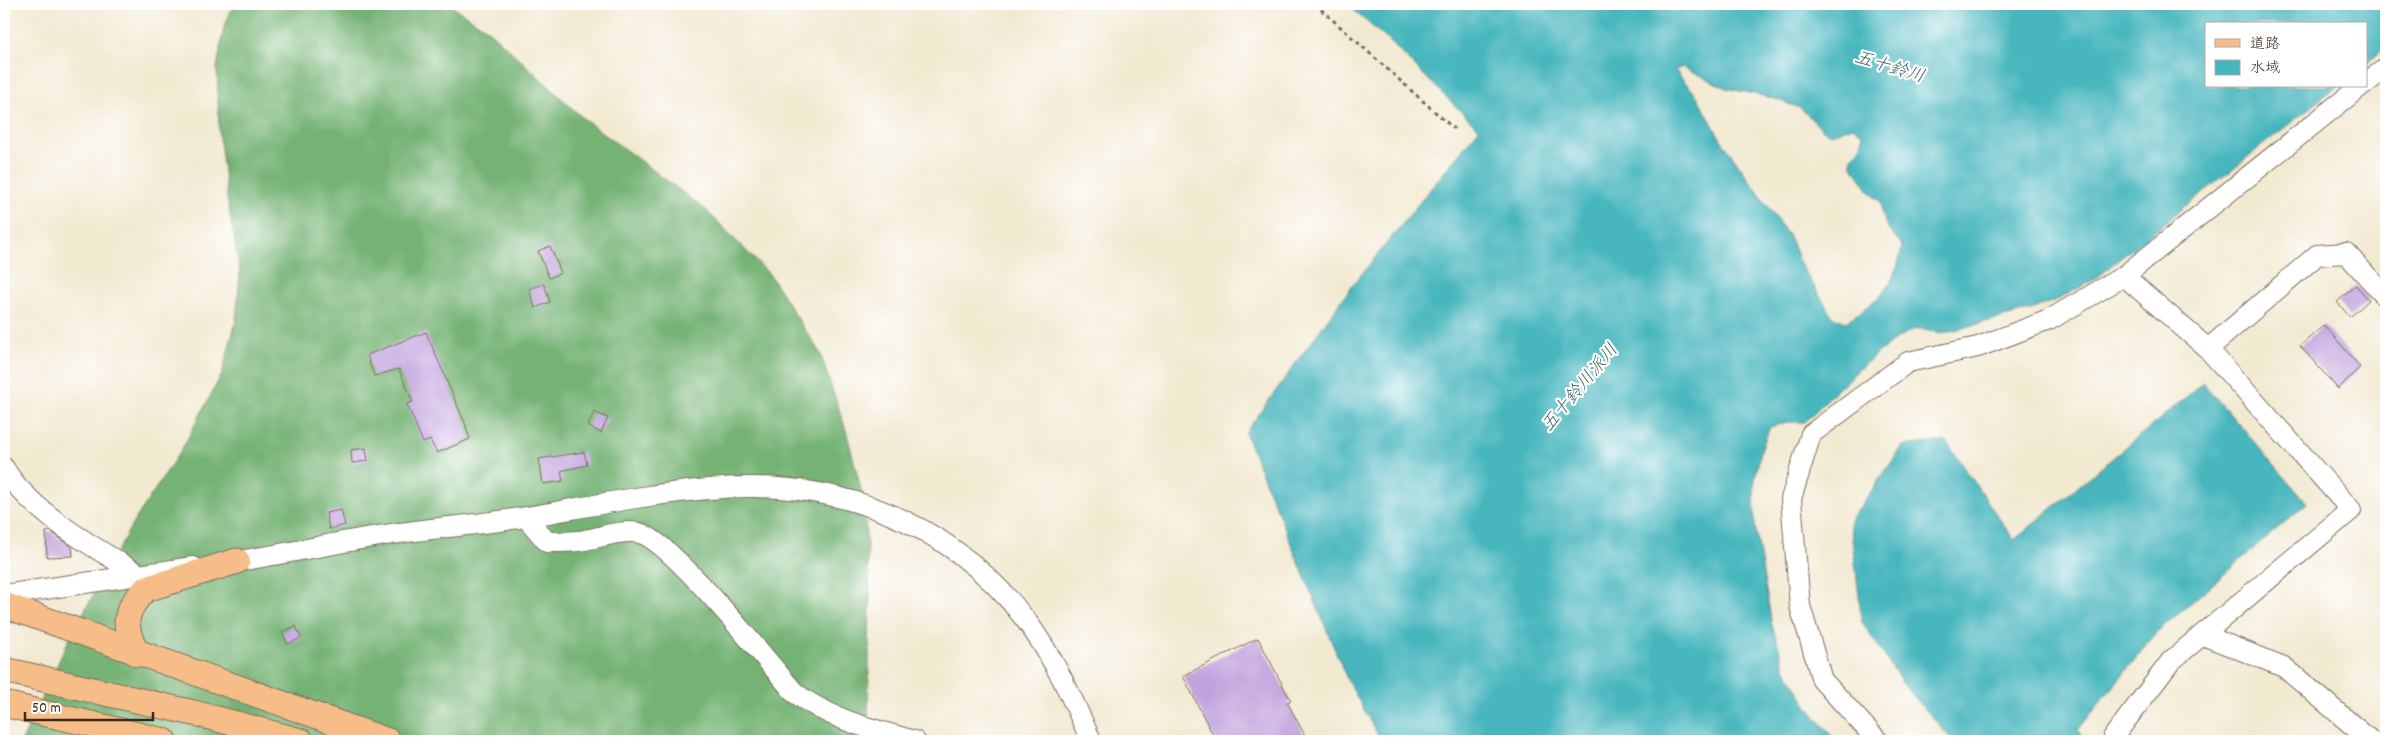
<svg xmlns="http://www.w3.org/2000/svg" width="2390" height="745" font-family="Dekko,'Klee One',sans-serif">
<rect width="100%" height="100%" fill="#fff"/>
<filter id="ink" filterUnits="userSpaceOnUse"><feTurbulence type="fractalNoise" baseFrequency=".02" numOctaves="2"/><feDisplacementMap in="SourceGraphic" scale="10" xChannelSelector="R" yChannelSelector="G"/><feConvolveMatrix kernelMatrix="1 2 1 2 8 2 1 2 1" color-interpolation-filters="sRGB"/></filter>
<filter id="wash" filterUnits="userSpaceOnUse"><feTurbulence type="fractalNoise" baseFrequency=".0096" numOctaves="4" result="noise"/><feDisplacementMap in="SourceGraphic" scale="20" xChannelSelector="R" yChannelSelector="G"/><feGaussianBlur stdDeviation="1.12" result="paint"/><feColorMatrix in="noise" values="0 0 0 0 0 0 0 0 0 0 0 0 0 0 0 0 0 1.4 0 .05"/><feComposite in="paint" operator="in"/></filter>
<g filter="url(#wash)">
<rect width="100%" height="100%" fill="#f2e9d1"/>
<path fill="#74b375" stroke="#586e4a" d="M234 4H448L487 29 584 119 705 209 769 274 820 353 846 430 864 501 870 594 868 726 866 741H22L70 637 133 523 183 447 222 374 236 321 240 271 228 204 219 134 217 68 224 27Z"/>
<path fill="#46b6be" stroke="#40706e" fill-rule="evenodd" d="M1346 4H2386V47L2366 63V24H2206V86H2337L2093 280 2059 299 2030 310 1940 334C1932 331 1925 328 1917 329 1893 332 1824 402 1805 422H1787L1770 427 1761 450 1754 485 1755 526 1772 625 1785 668 1808 707 1836 741H1381L1347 679 1245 433 1352 286 1479 129 1388 40ZM1683 67 1726 88 1772 98 1800 108 1824 131 1831 134 1853 126 1863 136 1860 148 1852 156 1851 164 1871 194 1882 203C1880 222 1890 231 1902 246 1895 289 1879 298 1846 322L1833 317 1800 264 1790 238 1720 138 1697 96 1675 70Z
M2203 383 2307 503 2157 632 2078 730 2084 741H1953L1904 685 1862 622 1850 521 1903 446 1946 441 2014 540Z"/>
<g id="blocks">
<path fill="#c2a2dd" d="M550 246 561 273 549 278 538 251Z
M544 284 550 302 535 308 529 289Z
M2356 285 2369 300 2350 317 2337 302Z
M2324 325 2360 367 2338 389 2300 346Z
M426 332 467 428H466L470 439 437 453 430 440 423 443 407 404 413 402 399 369 374 376 367 355Z
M594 412 608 418 601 433 588 426Z
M366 448 368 461 352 463 351 450Z
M584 452 587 465 561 471 563 481 543 484 539 459Z
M341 510 345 525 329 529 326 513Z
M50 531 72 547 73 556 47 557 46 532Z
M296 626 301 638 288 644 282 632Z
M1258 638 1291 701 1287 702 1308 741H1216L1183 676Z"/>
</g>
</g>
<g filter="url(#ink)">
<use href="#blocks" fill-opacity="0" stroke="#7b6d5d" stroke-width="1"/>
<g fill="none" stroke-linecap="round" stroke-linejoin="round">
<g stroke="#7b6d5d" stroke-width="22">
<path id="minor" d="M2366 83 2386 68
M2208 349 2317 255 2346 253 2386 297
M4 468C29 511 95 548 137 573
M526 517 547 542C558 542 568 542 578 541 597 539 619 529 639 533 669 538 769 664 795 693 831 720 872 729 915 741
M222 563C274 557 326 544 379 536 429 528 481 525 532 516 590 506 649 494 709 489 833 477 948 519 1025 619 1053 656 1073 699 1091 741
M4 595 193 567
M2203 635 2284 667 2371 741
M1878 741 1822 680 1800 606 1791 499 1811 434 1908 362 1978 347 2049 320 2124 276 2361 86
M2116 741 2114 736 2171 661 2351 510 2208 349 2124 276"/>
</g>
<g stroke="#7b6d5d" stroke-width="27">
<path id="major" d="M4 605 388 741
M137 654C123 625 122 612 146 589L237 561
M4 670 198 714 301 741
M4 704 164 741"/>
</g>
<path stroke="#7b6d5d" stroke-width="3" stroke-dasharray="4 4" stroke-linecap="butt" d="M1315 4 1454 129"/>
<use href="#minor" stroke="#fff" stroke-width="20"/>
<use href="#major" stroke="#f7bd88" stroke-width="25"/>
</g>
</g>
<g text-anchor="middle" stroke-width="4.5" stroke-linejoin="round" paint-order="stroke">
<g font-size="18" font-style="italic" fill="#3f625e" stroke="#fff">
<text transform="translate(1890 66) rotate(17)" y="6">五十鈴川</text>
<text transform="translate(1579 387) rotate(-50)" y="6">五十鈴川派川</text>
</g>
</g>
<rect width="2390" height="745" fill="none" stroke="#fff" stroke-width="20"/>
<rect x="2205" y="22" width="162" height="65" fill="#ffffff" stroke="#b1aaa5"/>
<rect x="2215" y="39" width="25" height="8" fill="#f7bd88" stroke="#b1aaa5"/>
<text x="2250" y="48" font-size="15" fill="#3b2a1e">道路</text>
<rect x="2215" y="60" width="25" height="15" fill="#46b6be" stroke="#b1aaa5"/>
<text x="2250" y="72" font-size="15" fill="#3b2a1e">水域</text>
<path d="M25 712v8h128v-8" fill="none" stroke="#3b2a1e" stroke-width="2.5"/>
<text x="32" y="712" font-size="15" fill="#3b2a1e" stroke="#ffffff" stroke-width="4" paint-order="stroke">50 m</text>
</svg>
